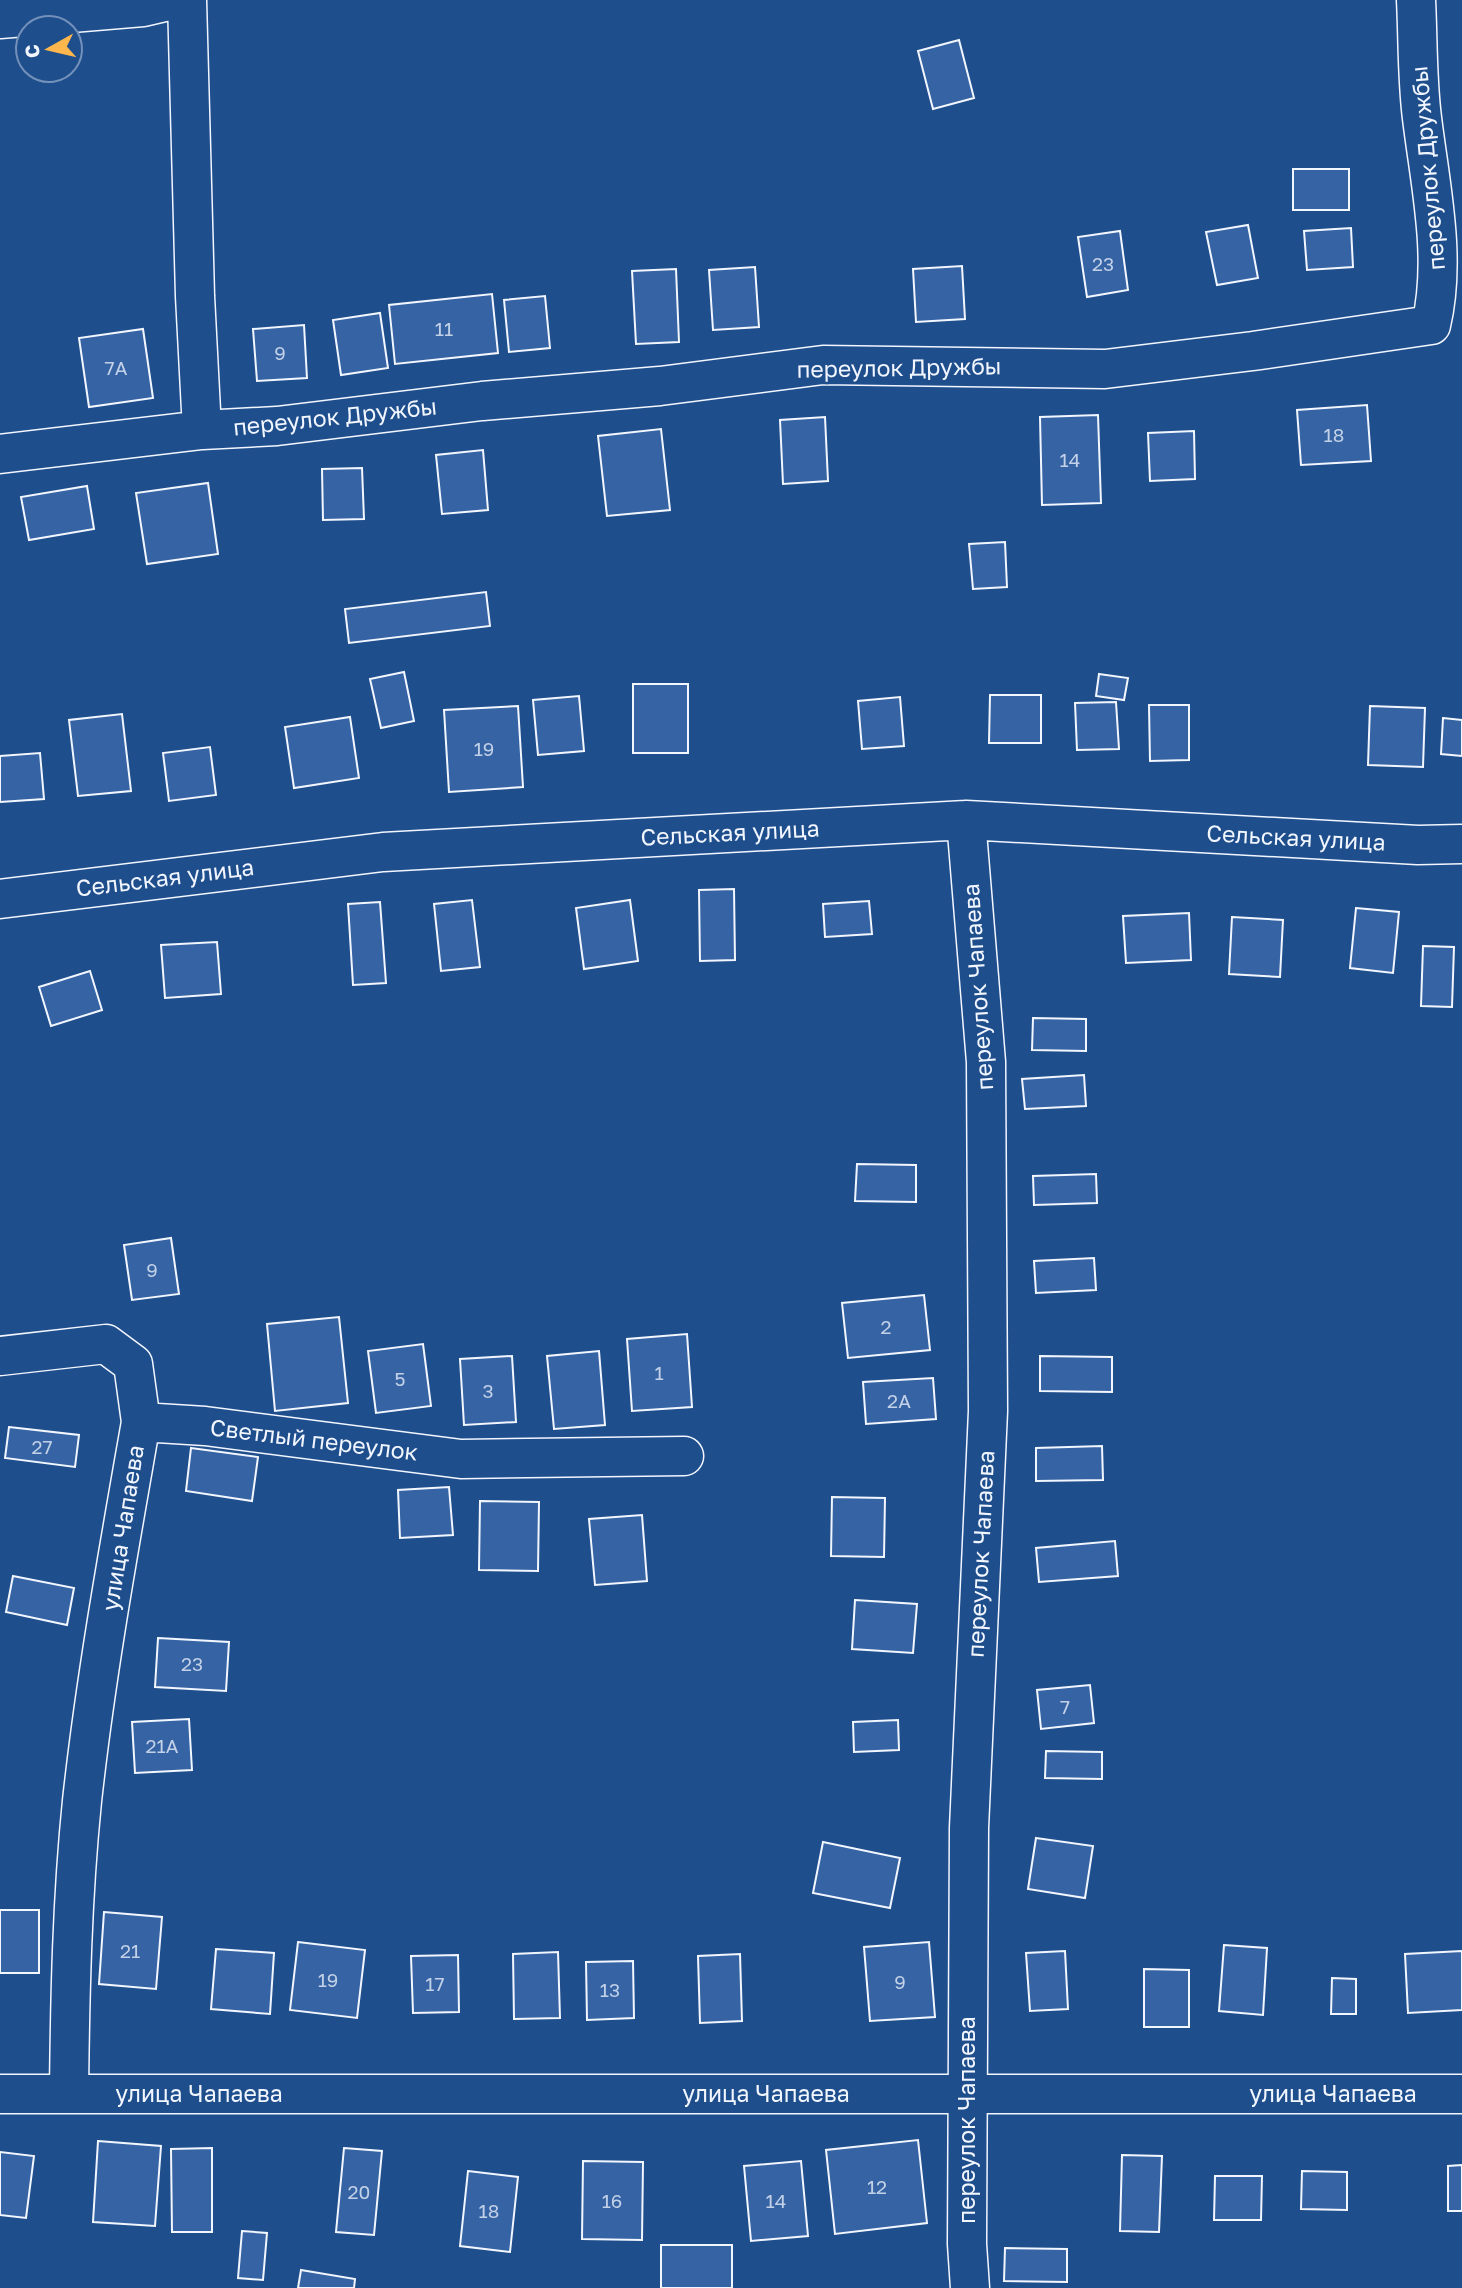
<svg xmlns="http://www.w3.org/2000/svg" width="1462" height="2288" font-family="'Golos Text',sans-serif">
<rect width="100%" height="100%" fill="#1f4e8c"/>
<path fill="#3563a3" stroke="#f2f6ff" stroke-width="2" d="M959 40 974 98 933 109 918 51Z
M1293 169H1349V210H1293Z
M1248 225 1258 278 1217 285 1206 232Z
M1351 228 1353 267 1307 270 1304 231Z
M1120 231 1128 290 1087 297 1078 237Z
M962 266 965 319 916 322 913 269Z
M755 267 759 327 713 330 709 270Z
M676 269 679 342 636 344 632 271Z
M492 294 498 353 395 364 389 305Z
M545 296 550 348 509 352 504 300Z
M380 313 388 368 341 375 333 320Z
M304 325 307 378 257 381 253 329Z
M143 329 153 398 89 407 79 338Z
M1367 405 1371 461 1301 465 1297 410Z
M1098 415 1101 503 1042 505 1040 417Z
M825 417 828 481 783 484 780 420Z
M661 429 670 510 607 516 598 436Z
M1194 431 1195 479 1150 481 1148 433Z
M483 450 488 510 442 514 436 455Z
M362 468 364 519 323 520 322 469Z
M208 483 218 554 147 564 136 493Z
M87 486 94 529 29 540 21 497Z
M1005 542 1007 587 973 589 969 544Z
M486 592 490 626 349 643 345 609Z
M404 672 414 721 381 728 370 679Z
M1099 674 1128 678 1124 700 1096 696Z
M633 684H688V753H633Z
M990 695H1041V743H989Z
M579 696 584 751 538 755 533 700Z
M900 697 904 746 862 749 858 701Z
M1116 702 1119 749 1077 750 1075 703Z
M1149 705H1189V760L1150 761Z
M518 706 523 787 449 792 444 710Z
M1370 706 1425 708 1423 767 1368 765Z
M122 714 131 791 78 796 69 720Z
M350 717 359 778 294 788 285 727Z
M1443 718 1462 720V756L1441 754Z
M210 747 216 795 169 801 163 753Z
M40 753 44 799 0 802V756Z
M734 889 735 960 700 961 699 890Z
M472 900 480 967 441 971 434 904Z
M630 900 638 961 584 969 576 908Z
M869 901 872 934 825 937 823 904Z
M380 902 386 983 353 985 348 904Z
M1356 908 1399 912 1393 973 1350 968Z
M1189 913 1191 960 1126 963 1123 916Z
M1232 917 1283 920 1280 977 1229 974Z
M217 942 221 994 165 998 161 945Z
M1423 946 1454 947 1452 1007 1421 1006Z
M90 971 102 1010 51 1026 39 987Z
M1033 1018 1086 1019V1051L1032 1050Z
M1084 1075 1086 1106 1025 1109 1022 1079Z
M857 1164 916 1165V1202L855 1201Z
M1096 1174 1097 1203 1034 1205 1033 1176Z
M171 1238 179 1294 132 1300 124 1245Z
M1094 1258 1096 1290 1036 1293 1034 1261Z
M924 1295 930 1350 848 1358 842 1303Z
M339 1317 348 1403 275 1411 267 1324Z
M687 1334 692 1407 632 1411 627 1339Z
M423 1344 431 1406 376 1413 368 1351Z
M599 1351 605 1425 554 1429 547 1356Z
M512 1356 516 1422 464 1425 460 1359Z
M1040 1356 1112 1357V1392L1040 1391Z
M933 1378 936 1419 866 1424 863 1382Z
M9 1427 79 1435 75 1467 5 1458Z
M1102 1446 1103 1480 1036 1481V1448Z
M191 1448 258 1457 252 1501 186 1491Z
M449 1487 453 1535 400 1538 398 1490Z
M832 1497 885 1498 884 1557 831 1556Z
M480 1501 539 1502 538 1571 479 1570Z
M642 1515 647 1581 595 1585 589 1519Z
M1115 1541 1118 1576 1039 1582 1036 1548Z
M13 1576 74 1588 67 1625 6 1612Z
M855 1600 917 1604 913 1653 852 1649Z
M158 1638 229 1642 226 1691 155 1687Z
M1090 1685 1094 1723 1041 1729 1037 1690Z
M189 1719 192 1770 135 1773 132 1722Z
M898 1720 899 1750 854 1752 853 1722Z
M1046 1751 1102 1752V1779L1045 1778Z
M1036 1838 1093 1846 1085 1898 1028 1889Z
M823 1842 900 1858 890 1908 813 1893Z
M0 1910H39V1973H0Z
M104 1912 162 1917 156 1989 99 1984Z
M298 1942 365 1950 357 2018 290 2010Z
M929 1942 935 2017 870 2021 864 1947Z
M1224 1945 1267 1948 1263 2015 1219 2011Z
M216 1949 274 1953 270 2014 211 2009Z
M1065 1951 1068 2009 1030 2011 1026 1953Z
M1462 1951V2010L1408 2013 1405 1954Z
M558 1952 560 2018 514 2019 513 1954Z
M740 1954 742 2021 700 2023 698 1956Z
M458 1955 459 2012 413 2013 411 1956Z
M633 1961 634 2018 587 2020 586 1962Z
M1144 1969 1189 1970V2027H1144Z
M1332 1978 1356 1979V2014H1331Z
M918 2140 927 2223 835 2234 826 2150Z
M98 2141 161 2146 155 2226 93 2222Z
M212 2148V2232H172L171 2149Z
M344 2148 382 2151 374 2235 336 2232Z
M0 2152 34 2156 26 2218 0 2215Z
M1122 2155 1162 2156 1159 2232 1120 2231Z
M583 2161 643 2162 642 2240 582 2239Z
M801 2161 808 2236 751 2241 744 2166Z
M1462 2165V2211H1448V2166Z
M468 2171 518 2177 510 2252 460 2246Z
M1302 2171 1347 2172V2210L1301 2209Z
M1215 2176H1262L1261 2220H1214Z
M242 2231 267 2233 263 2280 238 2278Z
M661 2245H732V2288H661Z
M1005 2248 1067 2249V2282L1004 2281Z
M301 2270 355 2279 354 2288H298Z"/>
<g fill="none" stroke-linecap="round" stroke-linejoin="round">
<g stroke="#f2f6ff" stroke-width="41">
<path id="minor" d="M187 0 195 296 202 430
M0 19 143 7 173 0
M0 454 202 430 277 426 482 401 660 386 823 365 1105 369 1253 351 1431 325C1447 258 1430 184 1422 118 1417 79 1418 39 1416 0
M966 820 986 1062 988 1411 969 1828 967 2244 970 2288
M0 899 383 852 966 820 1418 845 1462 844
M0 1356 106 1344 133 1364 141 1422 205 1426 461 1459 684 1456
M0 2094H1462
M69 2094C70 1996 72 1899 82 1801 96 1674 119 1548 141 1422"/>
</g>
<use href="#minor" stroke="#1f4e8c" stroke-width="38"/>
</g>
<g text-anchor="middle" stroke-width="5" stroke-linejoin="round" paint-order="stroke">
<g font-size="19" fill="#c3d1e8">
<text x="1103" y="271">23</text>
<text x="444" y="336">11</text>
<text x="280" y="360">9</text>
<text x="116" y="375">7А</text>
<text x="1334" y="442">18</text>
<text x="1070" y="467">14</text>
<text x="484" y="756">19</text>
<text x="152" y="1277">9</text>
<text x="886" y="1334">2</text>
<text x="659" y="1380">1</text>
<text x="400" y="1386">5</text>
<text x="488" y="1398">3</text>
<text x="899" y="1408">2А</text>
<text x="42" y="1454">27</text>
<text x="192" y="1671">23</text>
<text x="1065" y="1714">7</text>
<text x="162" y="1753">21А</text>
<text x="130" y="1958">21</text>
<text x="328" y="1987">19</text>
<text x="900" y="1989">9</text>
<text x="435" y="1991">17</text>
<text x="610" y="1997">13</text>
<text x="877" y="2194">12</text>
<text x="359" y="2199">20</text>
<text x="612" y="2208">16</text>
<text x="776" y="2208">14</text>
<text x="489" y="2218">18</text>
</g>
<g font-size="23" fill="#f2f6ff" stroke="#1f4e8c">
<text transform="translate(1428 168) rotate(-95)" y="8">переулок Дружбы</text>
<text transform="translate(899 368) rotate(-1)" y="8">переулок Дружбы</text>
<text transform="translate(335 417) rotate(-6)" y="8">переулок Дружбы</text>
<text transform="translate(730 833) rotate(-3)" y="8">Сельская улица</text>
<text transform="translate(1296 838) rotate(3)" y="8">Сельская улица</text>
<text transform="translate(165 878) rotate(-7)" y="8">Сельская улица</text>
<text transform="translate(978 987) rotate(-94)" y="8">переулок Чапаева</text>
<text transform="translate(314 1440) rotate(7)" y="8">Светлый переулок</text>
<text transform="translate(123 1528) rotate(-81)" y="8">улица Чапаева</text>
<text transform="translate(981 1554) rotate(-87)" y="8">переулок Чапаева</text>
<text x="199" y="2102">улица Чапаева</text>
<text x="766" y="2102">улица Чапаева</text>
<text x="1333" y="2102">улица Чапаева</text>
<text transform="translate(967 2120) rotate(-90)" y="8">переулок Чапаева</text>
</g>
</g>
<g transform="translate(49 49) rotate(262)"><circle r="33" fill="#1f4e8c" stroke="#7391ba" stroke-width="2"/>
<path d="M0-5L12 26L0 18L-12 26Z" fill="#ffb74d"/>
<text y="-10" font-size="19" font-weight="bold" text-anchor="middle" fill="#f2f6ff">С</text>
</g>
</svg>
